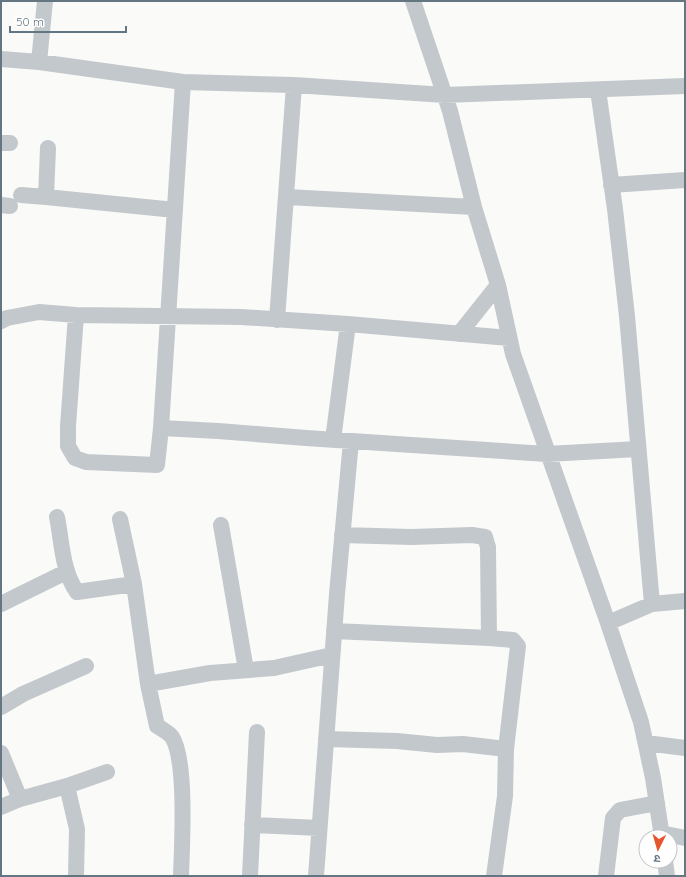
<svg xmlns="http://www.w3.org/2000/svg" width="686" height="877" font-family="Quicksand,'Noto Sans Devanagari',sans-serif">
<rect width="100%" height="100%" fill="#fafaf8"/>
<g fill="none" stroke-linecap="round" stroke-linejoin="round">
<path stroke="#c3c8cc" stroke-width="16" d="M413 1 450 111 474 207 498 285 513 354 608 623 641 722 653 778 662 837
M1 59 39 62 183 82 294 85 445 95 685 86
M39 62 45 1
M598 90 615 209 627 316 652 604
M1 143H10
M48 148 46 197 175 210
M611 185 685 180
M21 195 46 197
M287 197 474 207
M1 205 10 206
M76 315 68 426V446L75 458 86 462 157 465 161 428 183 82
M277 320 294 85
M1 321 7 318 39 312 76 315 241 317 348 324 509 338
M459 334 498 285
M161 428 218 431 306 438 547 454 638 449
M333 440 348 324
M57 517C62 542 62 571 77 592L134 584
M120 519 134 584 148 684 157 726C162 729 169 733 172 737 187 760 182 846 181 876
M221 525 246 670
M342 535 411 537 472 535 485 537 488 547 489 638
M1 604 66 572
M608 623 652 604 685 601
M334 631 489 638 513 640 518 646 506 749 505 796 494 876
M148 684 210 673 274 668 332 655
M1 707 23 694 86 666
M326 739 397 741 437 745 463 744 506 749
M646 743 685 748
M1 753 20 799
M67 786 77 829 76 876
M1 807 20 799 67 786 107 772
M252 825 319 828
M661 833 685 838
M665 861 667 876
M250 876 257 732
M316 876 337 594 351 441
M606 876 613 818 620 810 657 803"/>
</g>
<rect width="686" height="877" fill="none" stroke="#657683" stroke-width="4"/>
<g transform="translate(658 849) rotate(185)"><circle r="19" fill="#ffffff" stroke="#c1c8cd"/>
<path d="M0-3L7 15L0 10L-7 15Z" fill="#e4572e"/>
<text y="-6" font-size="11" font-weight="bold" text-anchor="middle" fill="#657683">उ</text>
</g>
<path d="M10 26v6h116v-6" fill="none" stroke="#657683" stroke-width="2"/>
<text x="16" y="26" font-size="12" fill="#657683" stroke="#ffffff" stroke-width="3" paint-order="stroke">50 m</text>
</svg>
